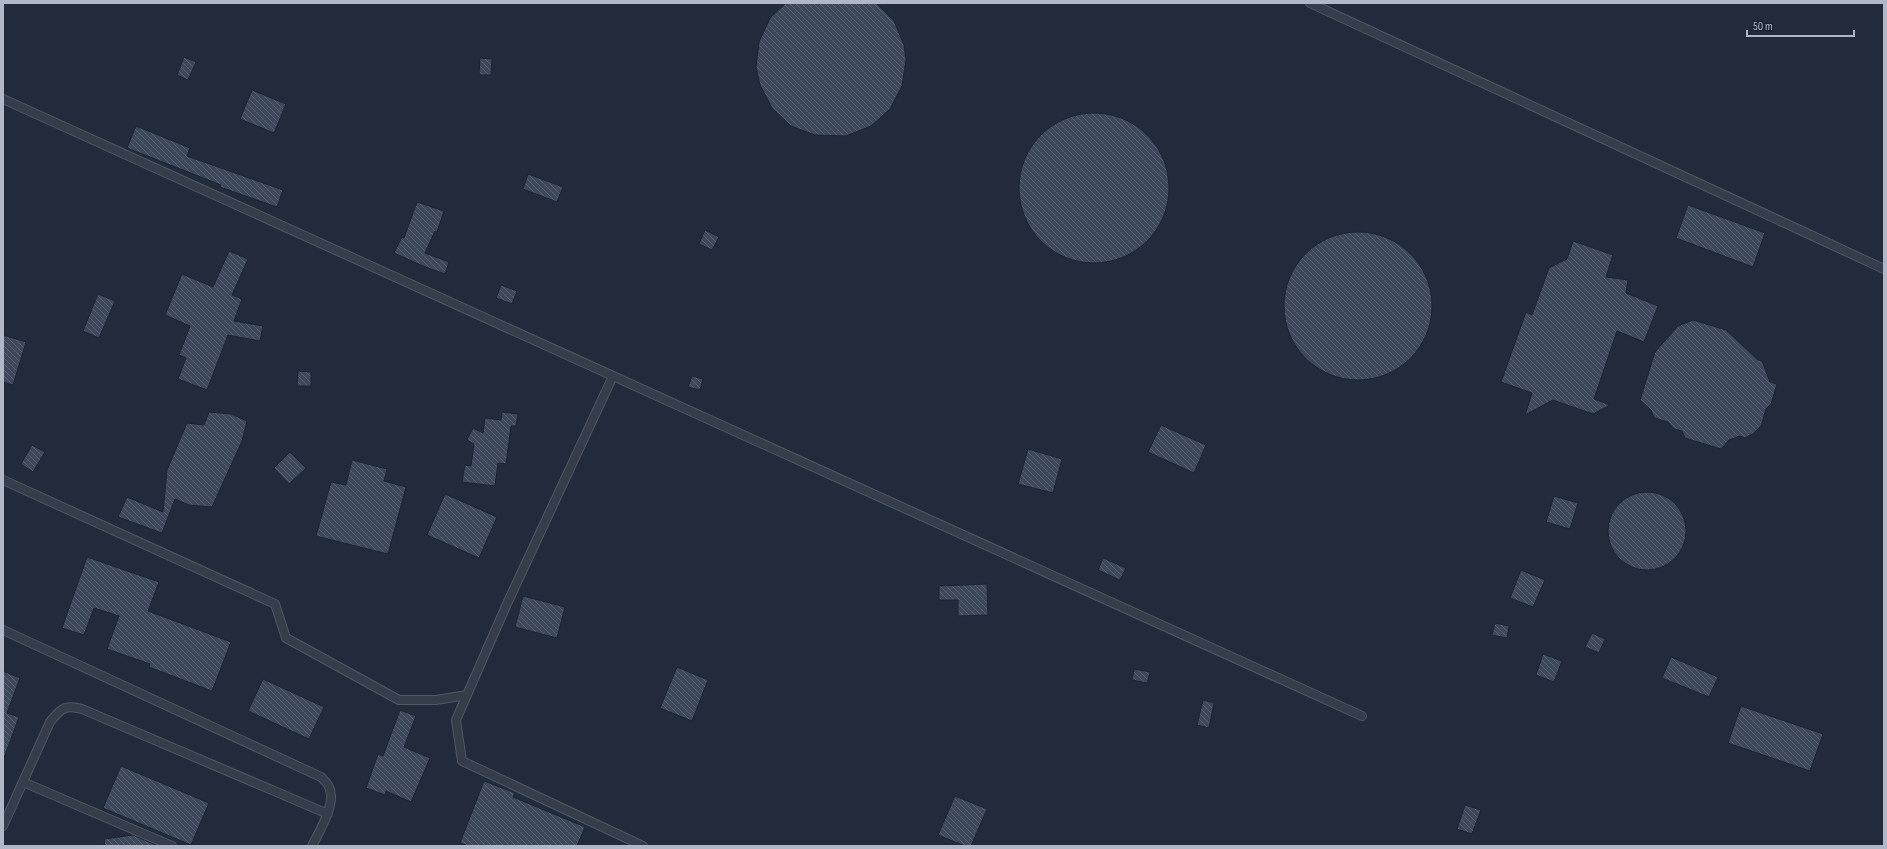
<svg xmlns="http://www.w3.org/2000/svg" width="1887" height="849" font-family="'Sofia Sans Condensed',sans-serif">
<defs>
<pattern id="building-back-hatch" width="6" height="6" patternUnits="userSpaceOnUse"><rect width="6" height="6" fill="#3d495b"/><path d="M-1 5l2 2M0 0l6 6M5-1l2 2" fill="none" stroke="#566171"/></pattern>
</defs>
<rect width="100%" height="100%" fill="#212b3b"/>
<path fill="url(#building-back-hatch)" stroke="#1c2432" d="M786 3H876L894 21 904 45 906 60 902 86 890 109 871 126 846 136 815 135 791 126 772 108 760 85 756 67 759 42 770 18Z
M184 57 196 62 188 80 177 75Z
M480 58 492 59 491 75H479Z
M252 90 286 104 274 133 240 119Z
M1019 188a75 75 0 1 1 150 0a75 75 0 1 1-150 0Z
M136 126 190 148 187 156 283 190 277 207 220 187 221 185 127 148Z
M528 174 563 187 557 202 523 189Z
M417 202 444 211 437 232 435 231 425 253 449 262 445 274 423 266 394 253 402 237 404 238Z
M1688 205 1765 233 1753 267 1676 238Z
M705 230 719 237 712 250 699 244Z
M1284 306a74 74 0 1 1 148 0a74 74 0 1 1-148 0Z
M1573 241 1613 255 1606 277 1628 280 1626 293 1658 306 1644 342 1617 331 1594 399 1610 405 1593 414 1553 400 1525 415 1532 393 1501 382 1526 312 1532 315 1549 268 1567 259Z
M229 251 248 259 232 295 242 299 234 321 263 326 260 341 228 335 207 390 178 379 186 358 179 355 190 326 165 315 182 274 213 287Z
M501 285 517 291 512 304 496 298Z
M98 294 115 301 99 338 83 331Z
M1693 320 1726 330 1758 360 1762 361 1770 382 1777 384 1771 404 1766 409 1761 426 1753 434 1745 438 1740 436 1729 440 1721 449 1685 438 1682 431 1674 429 1668 422 1654 418 1651 410 1640 400 1655 352 1678 326Z
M3 335 26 342 13 385 3 382Z
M298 371 311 372V386H297Z
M692 376 703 379 700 390 688 387Z
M209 412 231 414 247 421 242 441 212 507 189 505 175 499 162 533 118 517 127 497 163 512 167 470 187 423 204 425Z
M502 412 518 414 516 426H511L506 464 498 463 495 486 462 482 465 465 471 466 474 444 467 440 473 428 483 433 485 418 501 420Z
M1161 425 1206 445 1194 473 1148 452Z
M32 445 45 452 33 472 21 464Z
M1028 449 1062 459 1053 493 1018 484Z
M290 452 306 468 289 484 274 468Z
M352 460 387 469 384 481 406 487 388 554 316 536 331 482 346 485Z
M1608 531a39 39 0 1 1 78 0a39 39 0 1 1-78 0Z
M445 494 497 517 479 558 427 535Z
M1554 496 1578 503 1570 529 1546 522Z
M87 557 159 582 148 611 231 642 212 691 149 667 150 664 107 649 119 616 94 608 84 635 62 628Z
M1103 558 1126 568 1120 580 1098 570Z
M1521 570 1545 580 1533 607 1510 598Z
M987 584 988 615 958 616V600H939V586Z
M523 596 565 607 557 638 515 627Z
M1495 623 1509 626 1507 638 1492 635Z
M1592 633 1605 639 1599 653 1585 647Z
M1543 654 1562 661 1554 682 1536 675Z
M1671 657 1718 677 1709 697 1662 678Z
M677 667 708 680 692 721 660 708Z
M1134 669 1150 672 1147 683 1132 680Z
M3 671 20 678 7 713 19 717 4 758 3 757Z
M263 679 324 707 309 739 248 711Z
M1203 700 1214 703 1209 728 1197 725Z
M1741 706 1823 734 1810 771 1728 743Z
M400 710 416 716 404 747 430 758 411 802 386 791 385 795 366 788 378 754 383 756Z
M121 766 209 803 191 845 103 808Z
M484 781 515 793 513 797 585 827 577 846H468L460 843Z
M955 796 987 809 971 846H965L938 835Z
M1465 805 1481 810 1472 834 1457 829Z
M133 835 158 846H105L104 839Z"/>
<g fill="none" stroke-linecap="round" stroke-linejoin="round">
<g stroke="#505866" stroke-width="10">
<path id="lane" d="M1310 3 1884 269
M3 99 1362 716
M613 376 506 606 456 720 462 761 643 846
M3 480 275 604 286 638 399 700H436L467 695
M3 630 321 777C324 780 328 784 329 787 337 803 319 832 312 846
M23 782 172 846
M3 826 50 722C61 709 64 704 82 709L328 814"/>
</g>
<use href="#lane" stroke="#353d4b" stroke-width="8"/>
</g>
<rect width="1887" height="849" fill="none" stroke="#b0b8c7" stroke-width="8"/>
<path d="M1747 30v6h107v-6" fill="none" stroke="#b0b8c7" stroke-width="2"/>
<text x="1753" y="30" font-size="12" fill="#b0b8c7" stroke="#1a2230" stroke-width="3" paint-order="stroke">50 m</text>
</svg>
